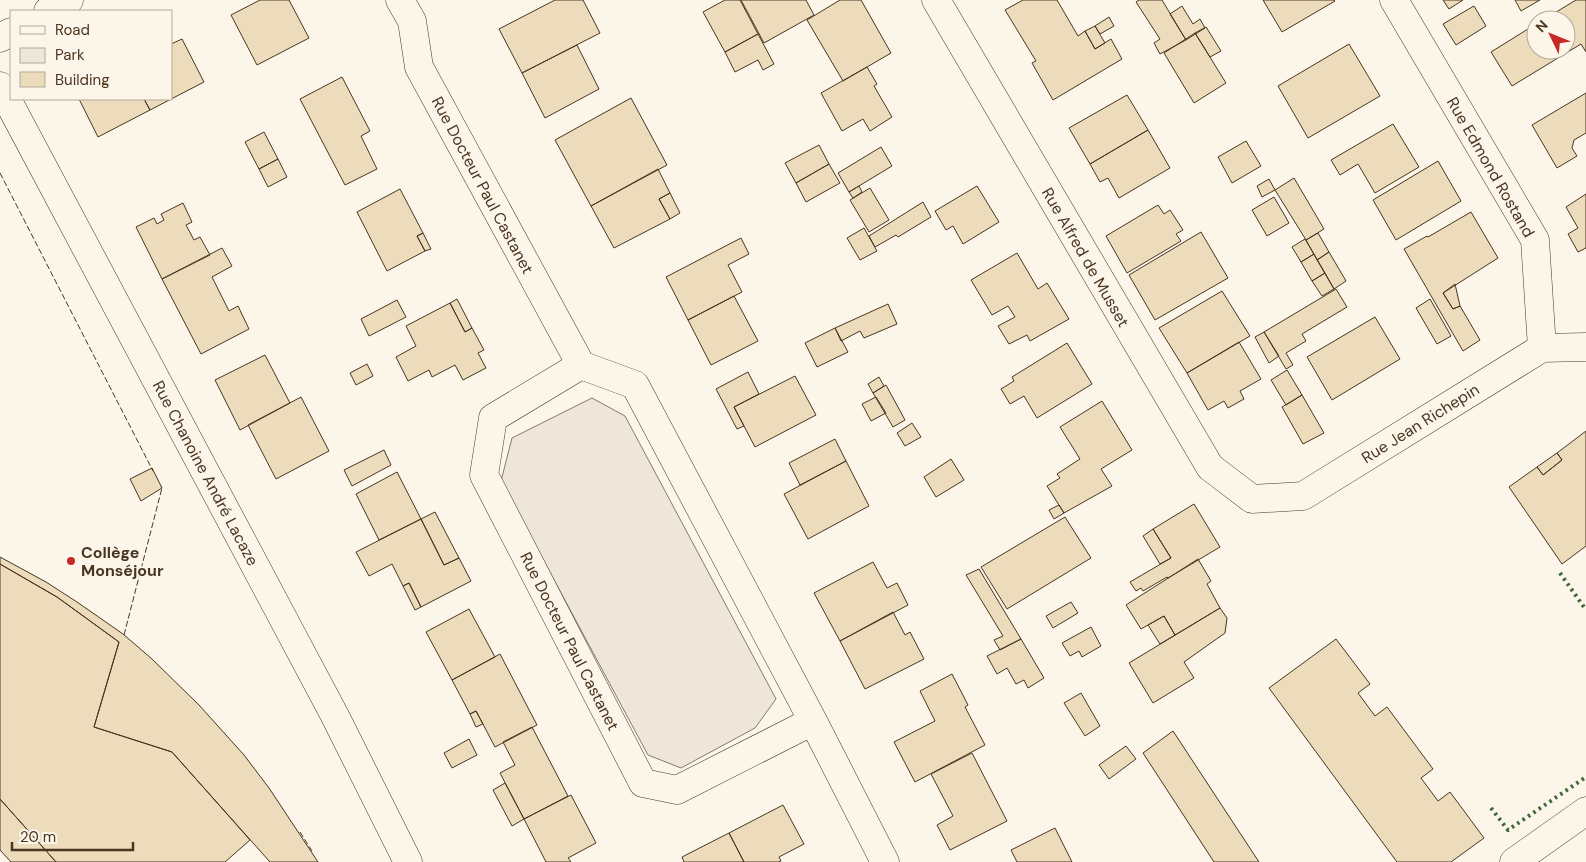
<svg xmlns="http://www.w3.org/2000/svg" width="1586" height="862" font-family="'DM Sans',sans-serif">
<rect width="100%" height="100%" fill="#fbf6e9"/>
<path fill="#ede6d9" stroke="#887966" d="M592 398 625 416 776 699 755 728 681 768 648 755 501 481 512 438Z"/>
<path fill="#ecdcbc" stroke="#4a3520" d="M260 0H289L309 38 257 65 231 15Z
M555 0H583L600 33 522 73 499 29Z
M725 0H740L758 34 725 52 703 12Z
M741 0H806L814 15 764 43Z
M840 0H861L891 53 843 81 807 20Z
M1023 0H1057L1078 36 1085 31 1095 49 1111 39 1122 59 1053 100 1032 63 1036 61 1005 10Z
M1139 0H1162L1186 40 1160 54 1154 43 1160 39 1136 2Z
M1263 0H1334L1335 1 1282 32Z
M1443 0H1463L1449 9Z
M1515 0H1540L1521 11Z
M1576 0H1586V52L1581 44 1512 86 1491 52 1536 24V50H1566V20H1543Z
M1182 6 1193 24 1200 19 1205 28 1186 40 1170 14Z
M1474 6 1486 26 1456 45 1443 24Z
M1109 17 1114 26 1100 34 1095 26Z
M1095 26 1105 43 1095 49 1085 31Z
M1206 27 1221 51 1210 57 1195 33Z
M1195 33 1226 83 1194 103 1164 53Z
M758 34 774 64 763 70 758 60 735 72 725 52Z
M182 39 204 82 150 110 144 99H171V44Z
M1349 44 1380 96 1308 138 1278 86Z
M577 45 599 89 545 118 522 73Z
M867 67 877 84 874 86 892 117 870 131 863 119 842 131 821 93Z
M342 77 370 131 361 136 377 169 345 185 300 99Z
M1586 93V133L1574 140 1572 148 1577 156 1557 168 1532 125Z
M1127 95 1148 130 1090 164 1069 128Z
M631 98 667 165 591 206 555 140Z
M79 99H144L150 110 98 137Z
M1393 124 1419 167 1375 193 1358 164 1340 175 1331 160Z
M1148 130 1170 168 1119 198 1108 178 1100 182 1090 164Z
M264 132 278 159 259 169 245 142Z
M1246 141 1261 166 1232 183 1218 157Z
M819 145 829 164 796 183 785 163Z
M881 147 892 166 849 192 838 173Z
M278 159 287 177 268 187 259 169Z
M1438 161 1461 201 1396 240 1373 200Z
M829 164 840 183 806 202 796 183Z
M658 169 670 193 659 199 670 219 614 248 591 206Z
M1294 178 1324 229 1306 240 1275 190Z
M1269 179 1275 190 1262 197 1257 186Z
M859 186 862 192 853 198 849 192Z
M977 186 999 222 963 244 953 226 946 230 935 211Z
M870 188 889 220 869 232 850 200Z
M400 189 423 233 417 236 425 251 387 271 357 212Z
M670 193 680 213 670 219 659 199Z
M1586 194V248L1578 252 1568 234 1578 228 1566 207Z
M1274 197 1289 223 1267 236 1252 210Z
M923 202 931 217 898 237 896 235 875 247 869 236Z
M183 203 192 222 186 225 194 240 200 237 210 255 162 279 136 227 154 218 157 224 164 220 161 214Z
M1158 205 1164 214 1170 210 1183 230 1176 234 1181 241 1127 273 1106 236Z
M1471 212 1498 258 1443 293 1453 309 1460 306 1480 340 1463 351 1404 249 1427 236 1428 237Z
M864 228 877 251 860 260 847 238Z
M1201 232 1228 278 1155 320 1129 275Z
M423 233 431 249 425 251 417 236Z
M1318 233 1329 252 1317 260 1306 240Z
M741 238 749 254 728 265 742 292 688 320 666 277Z
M1305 239 1314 254 1301 262 1292 247Z
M222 248 232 266 212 277 229 311 238 306 249 329 201 354 162 279Z
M1329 252 1346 281 1334 289 1317 260Z
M1017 253 1038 289 1047 283 1069 319 1030 341 1027 335 1009 344 998 326 1015 317 1008 306 992 315 971 280Z
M1314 254 1325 273 1312 281 1301 262Z
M1325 273 1334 289 1322 296 1312 281Z
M1455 284 1460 306 1453 309 1443 293Z
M1336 289 1347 307 1302 334 1306 341 1286 353 1293 365 1286 369 1264 332Z
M1222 291 1250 336 1187 373 1159 328Z
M734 296 758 341 711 365 688 320Z
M457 299 472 328 465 332 450 303Z
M1430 299 1451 336 1437 344 1416 308Z
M397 300 406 317 369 336 361 319Z
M450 303 465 332 472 328 484 350 478 353 486 368 463 380 455 365 432 377 429 370 408 381 396 357 416 346 406 326Z
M888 304 897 324 864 338 860 331 841 341 835 328Z
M1375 317 1400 359 1332 400 1307 357Z
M835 328 848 352 817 367 805 343Z
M1264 332 1279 356 1269 363 1255 337Z
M1239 342 1261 379 1240 391 1244 399 1228 408 1224 401 1208 410 1187 373Z
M1067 343 1092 384 1037 418 1024 396 1010 404 1001 389 1014 381 1012 377Z
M265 355 290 403 240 430 215 380Z
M367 364 373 376 356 385 350 373Z
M1287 370 1302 395 1286 405 1271 380Z
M748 372 759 394 734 407 744 426 737 429 716 389Z
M795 376 816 415 755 447 734 407Z
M879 377 884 386 873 393 868 384Z
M886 385 905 420 893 427 873 393Z
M1302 395 1324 433 1303 444 1282 407Z
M301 397 329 451 276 479 248 425Z
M876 397 886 413 871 421 862 404Z
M1102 401 1132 450 1101 469 1112 486 1064 513 1047 486 1060 478 1057 474 1080 459 1060 427Z
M912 423 921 437 905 446 897 433Z
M1586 431V546L1562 564 1509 487 1537 467 1543 475 1562 460 1557 453Z
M835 439 846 461 800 485 789 463Z
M384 450 391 465 352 486 344 470Z
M1557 453 1562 460 1543 475 1537 467Z
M951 459 964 480 936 497 924 477Z
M846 461 869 506 808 539 784 494Z
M152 468 162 488 141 501 130 479Z
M397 472 421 519 379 540 356 494Z
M1194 504 1220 547 1168 578 1167 577 1143 591 1141 588 1136 591 1130 582 1171 558 1153 529Z
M1059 505 1064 513 1054 519 1049 510Z
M435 512 459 558 444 565 421 519Z
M1065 517 1091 558 1007 609 981 567Z
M421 519 444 565 459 558 471 581 421 607 409 583 403 586 392 564 369 576 356 552Z
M1153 529 1171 558 1160 564 1143 536Z
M0 557 46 582 77 602 123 634 152 659 199 705 244 755 269 788 318 862H270L172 752 94 727 119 642 57 597 0 564Z
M1198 559 1211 581 1207 584 1220 608 1175 635 1164 616 1141 629 1126 605Z
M873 562 887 588 897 583 908 605 840 641 814 593Z
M0 564 57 597 119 642 94 727 172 752 250 840 225 862H56L0 799Z
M979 569 1021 639 1000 650 994 640 1003 636 966 575Z
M409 583 421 607 415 610 403 586Z
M1071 602 1078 613 1053 628 1046 616Z
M1220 608 1227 618 1225 633 1184 662 1194 678 1153 703 1129 663Z
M469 609 495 657 452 680 426 632Z
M893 612 905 635 910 632 924 659 865 689 840 641Z
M1164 616 1175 635 1160 644 1148 625Z
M1091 627 1101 646 1082 657 1079 651 1070 656 1062 643Z
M1021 639 1044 678 1028 688 1024 680 1016 684 1007 668 997 674 987 656Z
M1336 639 1370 684 1358 693 1375 716 1387 707 1433 769 1421 778 1438 801 1450 792 1484 838 1451 862H1397L1269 688Z
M500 654 537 725 495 747 476 711 470 714 452 680Z
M952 674 968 705 965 707 985 745 915 782 894 742 935 721 920 691Z
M1081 693 1100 726 1085 736 1064 703Z
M476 711 483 724 476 727 470 714Z
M532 727 568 796 524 819 500 773 515 765 503 742Z
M1173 731 1259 862H1214L1143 753Z
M469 739 477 755 452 768 444 753Z
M1126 746 1136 759 1109 779 1099 765Z
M972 753 1007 821 950 850 937 825 953 816 931 774Z
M505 783 524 819 512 826 493 790Z
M571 795 596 843 568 858 571 862H546L524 819Z
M0 799 56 862H11L0 850Z
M783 805 804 844 779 857 781 861 778 862H744L729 833Z
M1055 828 1072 862H1017L1011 850Z
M729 833 744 862H684L682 857Z"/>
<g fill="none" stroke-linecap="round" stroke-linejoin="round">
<g stroke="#4a3520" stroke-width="29">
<path id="minor" d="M400 0 412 21 419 67 581 365 635 385 813 721 885 862
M936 0 1210 467 1252 499 1303 496 1542 348 1586 347
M1394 0 1535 240 1542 348
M48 11 69 0
M0 38 11 32
M0 86 335 716 408 862
M581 365 493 418 484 475 643 783 677 790 813 721
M1514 862 1586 811"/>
</g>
<use href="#minor" stroke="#fbf6e9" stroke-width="28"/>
<path stroke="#436837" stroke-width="4" stroke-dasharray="2.5 4" stroke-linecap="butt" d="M1560 573 1586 610
M1491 808 1508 830 1586 777"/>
<path stroke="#4a3520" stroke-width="1" stroke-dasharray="6 2.5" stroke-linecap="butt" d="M0 173 153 471
M124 635 162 488 161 486
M300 832 312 851"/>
</g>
<circle fill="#c62828" stroke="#fbf6e9" stroke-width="2" cx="71" cy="561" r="5"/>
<g text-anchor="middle" stroke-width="4" stroke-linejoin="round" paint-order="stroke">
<g font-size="16" fill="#4a3520" stroke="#fbf6e9">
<text transform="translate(1491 167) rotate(60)" y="6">Rue Edmond Rostand</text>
<text transform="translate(483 185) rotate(62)" y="6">Rue Docteur Paul Castanet</text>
<text transform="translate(1086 257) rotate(60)" y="6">Rue Alfred de Musset</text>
<text transform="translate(1420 423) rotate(-32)" y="6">Rue Jean Richepin</text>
<text transform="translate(206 473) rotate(62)" y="6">Rue Chanoine André Lacaze</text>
<text transform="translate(570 641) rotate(63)" y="6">Rue Docteur Paul Castanet</text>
</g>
<g font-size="16" font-weight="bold" fill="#4a3520" stroke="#fbf6e9" text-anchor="start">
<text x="81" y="558">Collège<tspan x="81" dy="18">Monséjour</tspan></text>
</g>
</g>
<rect x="10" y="10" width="162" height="90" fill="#fbf6e9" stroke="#b4a999"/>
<rect x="20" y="26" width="25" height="8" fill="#fbf6e9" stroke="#b4a999"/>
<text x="55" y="35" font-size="15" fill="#4a3520">Road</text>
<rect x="20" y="48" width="25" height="15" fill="#ede6d9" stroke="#b4a999"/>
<text x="55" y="60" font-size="15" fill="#4a3520">Park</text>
<rect x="20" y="72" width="25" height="15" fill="#ecdcbc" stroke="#b4a999"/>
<text x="55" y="85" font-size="15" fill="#4a3520">Building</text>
<g transform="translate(1551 35) rotate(313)"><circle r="24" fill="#fbf6e9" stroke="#b4a999"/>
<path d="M0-4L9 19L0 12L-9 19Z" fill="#c62828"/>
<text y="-8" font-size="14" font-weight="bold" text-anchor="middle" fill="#4a3520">N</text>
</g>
<path d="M12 842v8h121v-8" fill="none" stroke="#4a3520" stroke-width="2.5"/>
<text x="20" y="842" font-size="15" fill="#4a3520" stroke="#fbf6e9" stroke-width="4" paint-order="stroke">20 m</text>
</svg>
